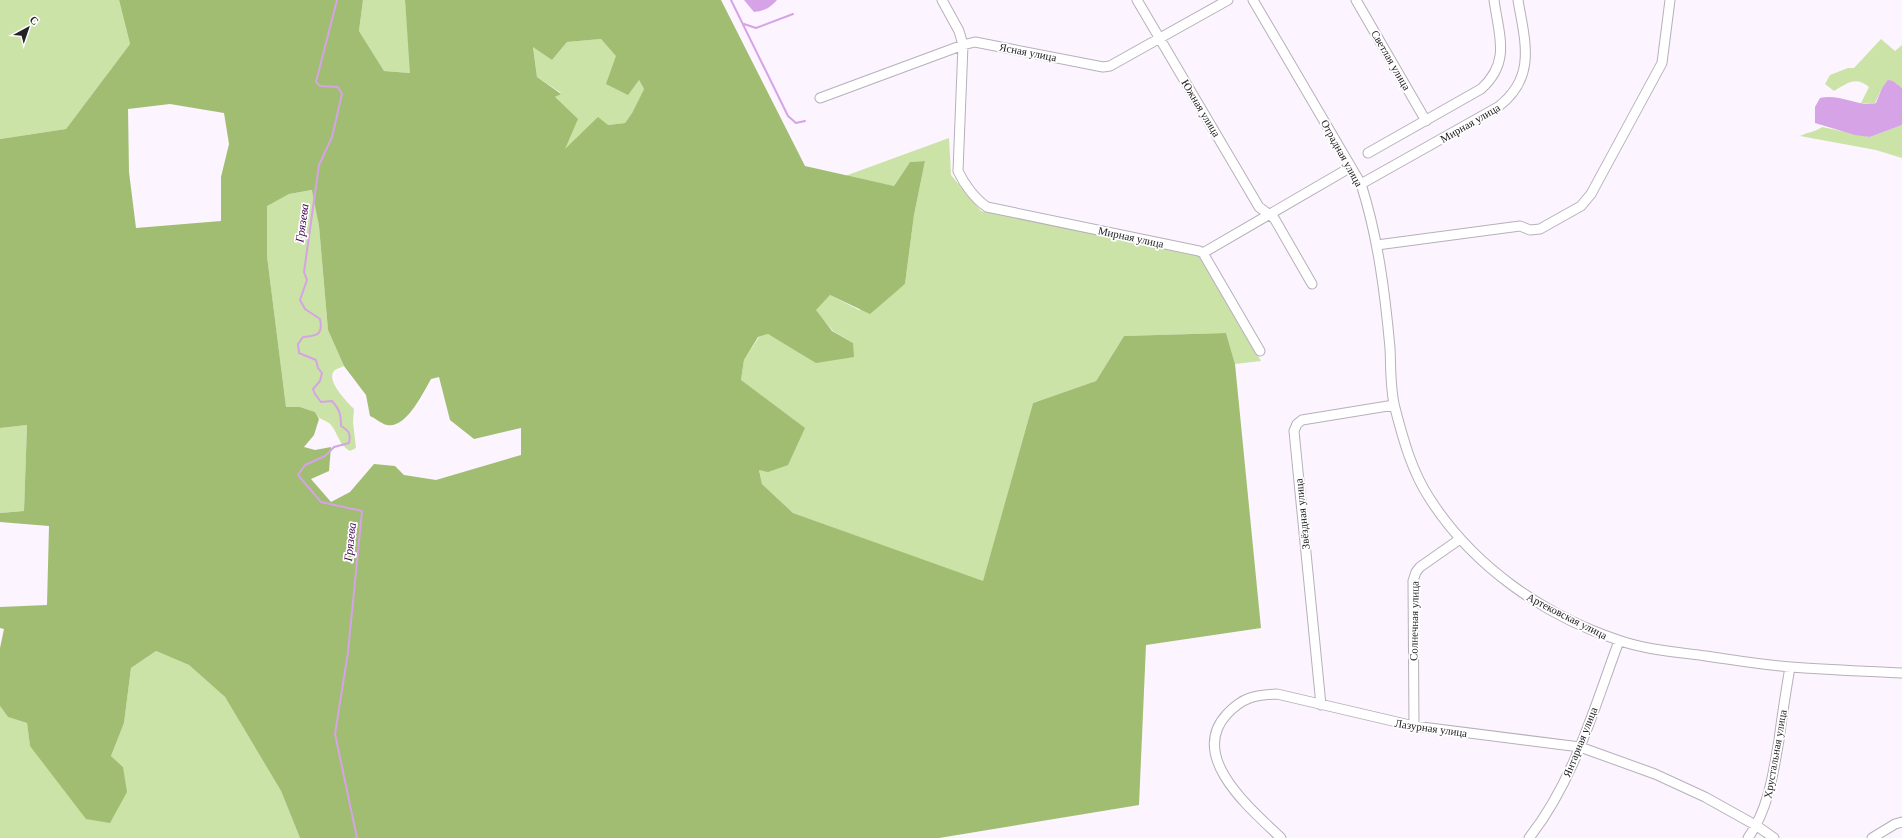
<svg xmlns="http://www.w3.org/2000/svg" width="1902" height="838" font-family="Georgia,serif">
<rect width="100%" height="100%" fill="#fcf4fe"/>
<path fill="#cbe3a6" d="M0 0H119L130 44 66 129 0 139Z
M363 0H405L411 73 384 71 359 31Z
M601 39 639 80 644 89 632 113 625 123 608 125 564 150 555 97 561 93 537 77 533 46 552 60 567 42Z
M1881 39 1895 51 1902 45V88L1893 81 1882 88 1875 103 1871 104 1861 103 1869 87C1855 76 1848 83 1834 91L1825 84 1830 75 1848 68H1854Z
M1902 125V158L1876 150 1800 136C1808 132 1815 132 1822 127L1870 137Z
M949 138 951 175 981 211 1193 252 1200 257 1261 361 1235 364 1226 333 1124 336 1096 381 1033 403 983 582 793 513 762 484 741 380 744 360 759 337 768 334 784 343H853L833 331 815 310 830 295 859 310 889 297 905 284 914 215 925 161 910 162 894 186 845 176Z
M313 190 319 226 328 330 344 366C342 367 338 368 335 370 324 379 347 402 354 409L353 422 356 448 350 451C337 443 339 433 329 423 322 418 320 421 315 412L300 407H286L267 256V205L289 194Z
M27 425 24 511 0 513V428Z
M156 651 189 665 225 697 281 791 300 838H0V706L8 717 27 723 30 746 123 767 111 756 124 723 131 668Z"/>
<path fill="#a0bd71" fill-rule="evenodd" d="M119 0H363L359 31 384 71 410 73 405 0H721L805 166 894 186 910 162 925 161 914 215 905 284 870 314 830 295 816 310 832 331 853 343 854 357 816 363 768 334 758 337 744 360 741 380 805 428 788 465 768 472 759 470 762 484 793 513 983 581 1033 403 1096 381 1124 336 1226 333 1235 364 1261 628 1146 645 1139 805 939 838H300L281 791 225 697 189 665 156 651 131 668 124 723 111 756 123 767 127 792 110 823 86 819 30 746 27 723 8 717 0 706V648L4 629 0 628V607L47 605 49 526 0 522V513L24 511 27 425 0 428V139L66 129 130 44ZM601 39 616 56 606 84 628 95 639 80 644 89 632 113 625 123 608 125 598 117 565 149 578 119 555 97 561 94 537 77 533 47 552 60 567 42ZM170 104 224 113 229 144 221 177V221L136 228 129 172 128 109ZM312 190 319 226 328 330 344 366 366 395 370 416C375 418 382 424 387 425 406 429 423 393 431 379L439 377 450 420 474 439 521 428V455L436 480 404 475 395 466 374 464 350 492 331 502 311 479 329 471 331 447 315 450 304 447 314 435 319 419 315 412 300 407H286L267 256V206L289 194Z"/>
<path fill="#d5a3e6" d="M744 0H777C770 8 764 11 754 12Z
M1888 80 1893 81 1902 88V125L1870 137 1855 135 1815 123V107L1820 98C1839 93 1861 108 1876 103L1882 88Z"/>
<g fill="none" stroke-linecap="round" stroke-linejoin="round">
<path stroke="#d5a3e6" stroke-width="2" d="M337 0 316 82 320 86 338 87 342 94 332 137 319 165 304 272 307 280 300 300 305 309 320 319C323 334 318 336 303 337L298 344 299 353 316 360 318 368 322 373 320 381 313 389 315 394 321 402 332 401C340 410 341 415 341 426 349 431 351 433 349 443L334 447 325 456 305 465 298 475 321 502 362 511 348 652 335 734 357 838
M731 0 788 116 796 123 805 121
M744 24 756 28 793 14"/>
<g stroke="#b7b0ba" stroke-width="11">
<path id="street" d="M942 0 959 31 963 45 958 171C964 184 975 199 987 207L1199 251 1203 253 1351 167
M1137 0 1259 207 1274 218 1312 284
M1253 0 1361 184C1378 237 1385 293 1390 348 1391 368 1390 389 1395 408 1403 439 1412 472 1430 499 1473 566 1543 615 1618 640 1646 650 1677 652 1706 656 1734 660 1763 665 1791 667 1828 670 1865 671 1902 673
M1356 0 1426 121
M820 98 963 45 975 42 1103 67 1110 66 1228 0
M1368 153 1481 89C1511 62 1499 36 1494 0
M1361 184 1498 107C1537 77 1525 42 1518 0
M1377 245 1520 226 1530 230 1540 229 1581 206 1591 194 1662 63 1670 0
M1203 253 1260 351
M1321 705 1294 431 1297 424 1302 420 1394 405
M1414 726 1413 581 1416 572 1420 567 1460 539
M1281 838C1252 810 1187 757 1227 714 1243 697 1255 695 1277 694L1414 726 1580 747 1655 774 1705 797 1757 826 1774 838
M1529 838C1574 781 1594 708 1619 641
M1748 838C1769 808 1773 774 1779 740 1782 715 1786 691 1790 667
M1872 838 1895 824 1902 822"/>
</g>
<use href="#street" stroke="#fff" stroke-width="9"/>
</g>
<g text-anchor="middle" stroke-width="3.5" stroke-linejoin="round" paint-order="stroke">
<g font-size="11" fill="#252226" stroke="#fff">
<text transform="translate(1028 52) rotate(11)" y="4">Ясная улица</text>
<text transform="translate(1391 60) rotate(60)" y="4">Светлая улица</text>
<text transform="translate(1201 108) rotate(59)" y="4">Южная улица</text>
<text transform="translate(1470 123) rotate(-30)" y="4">Мирная улица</text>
<text transform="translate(1342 153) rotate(61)" y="4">Отрадная улица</text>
<text transform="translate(1131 237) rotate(12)" y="4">Мирная улица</text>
<text transform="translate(1302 514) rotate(-96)" y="4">Звёздная улица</text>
<text transform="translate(1567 616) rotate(27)" y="4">Артековская улица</text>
<text transform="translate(1414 621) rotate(-89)" y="4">Солнечная улица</text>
<text transform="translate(1431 728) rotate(8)" y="4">Лазурная улица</text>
<text transform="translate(1580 742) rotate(-68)" y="4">Янтарная улица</text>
<text transform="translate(1775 754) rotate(-80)" y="4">Хрустальная улица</text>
</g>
<g font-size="12" font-style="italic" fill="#440255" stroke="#fff">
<text transform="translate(302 223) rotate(-82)" y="4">Грязева</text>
<text transform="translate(350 542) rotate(-84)" y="4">Грязева</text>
</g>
</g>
<g transform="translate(28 28) rotate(40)" stroke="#ffffff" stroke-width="3" paint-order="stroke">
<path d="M0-3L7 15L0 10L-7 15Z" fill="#252226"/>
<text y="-6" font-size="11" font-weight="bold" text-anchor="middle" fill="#252226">С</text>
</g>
</svg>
